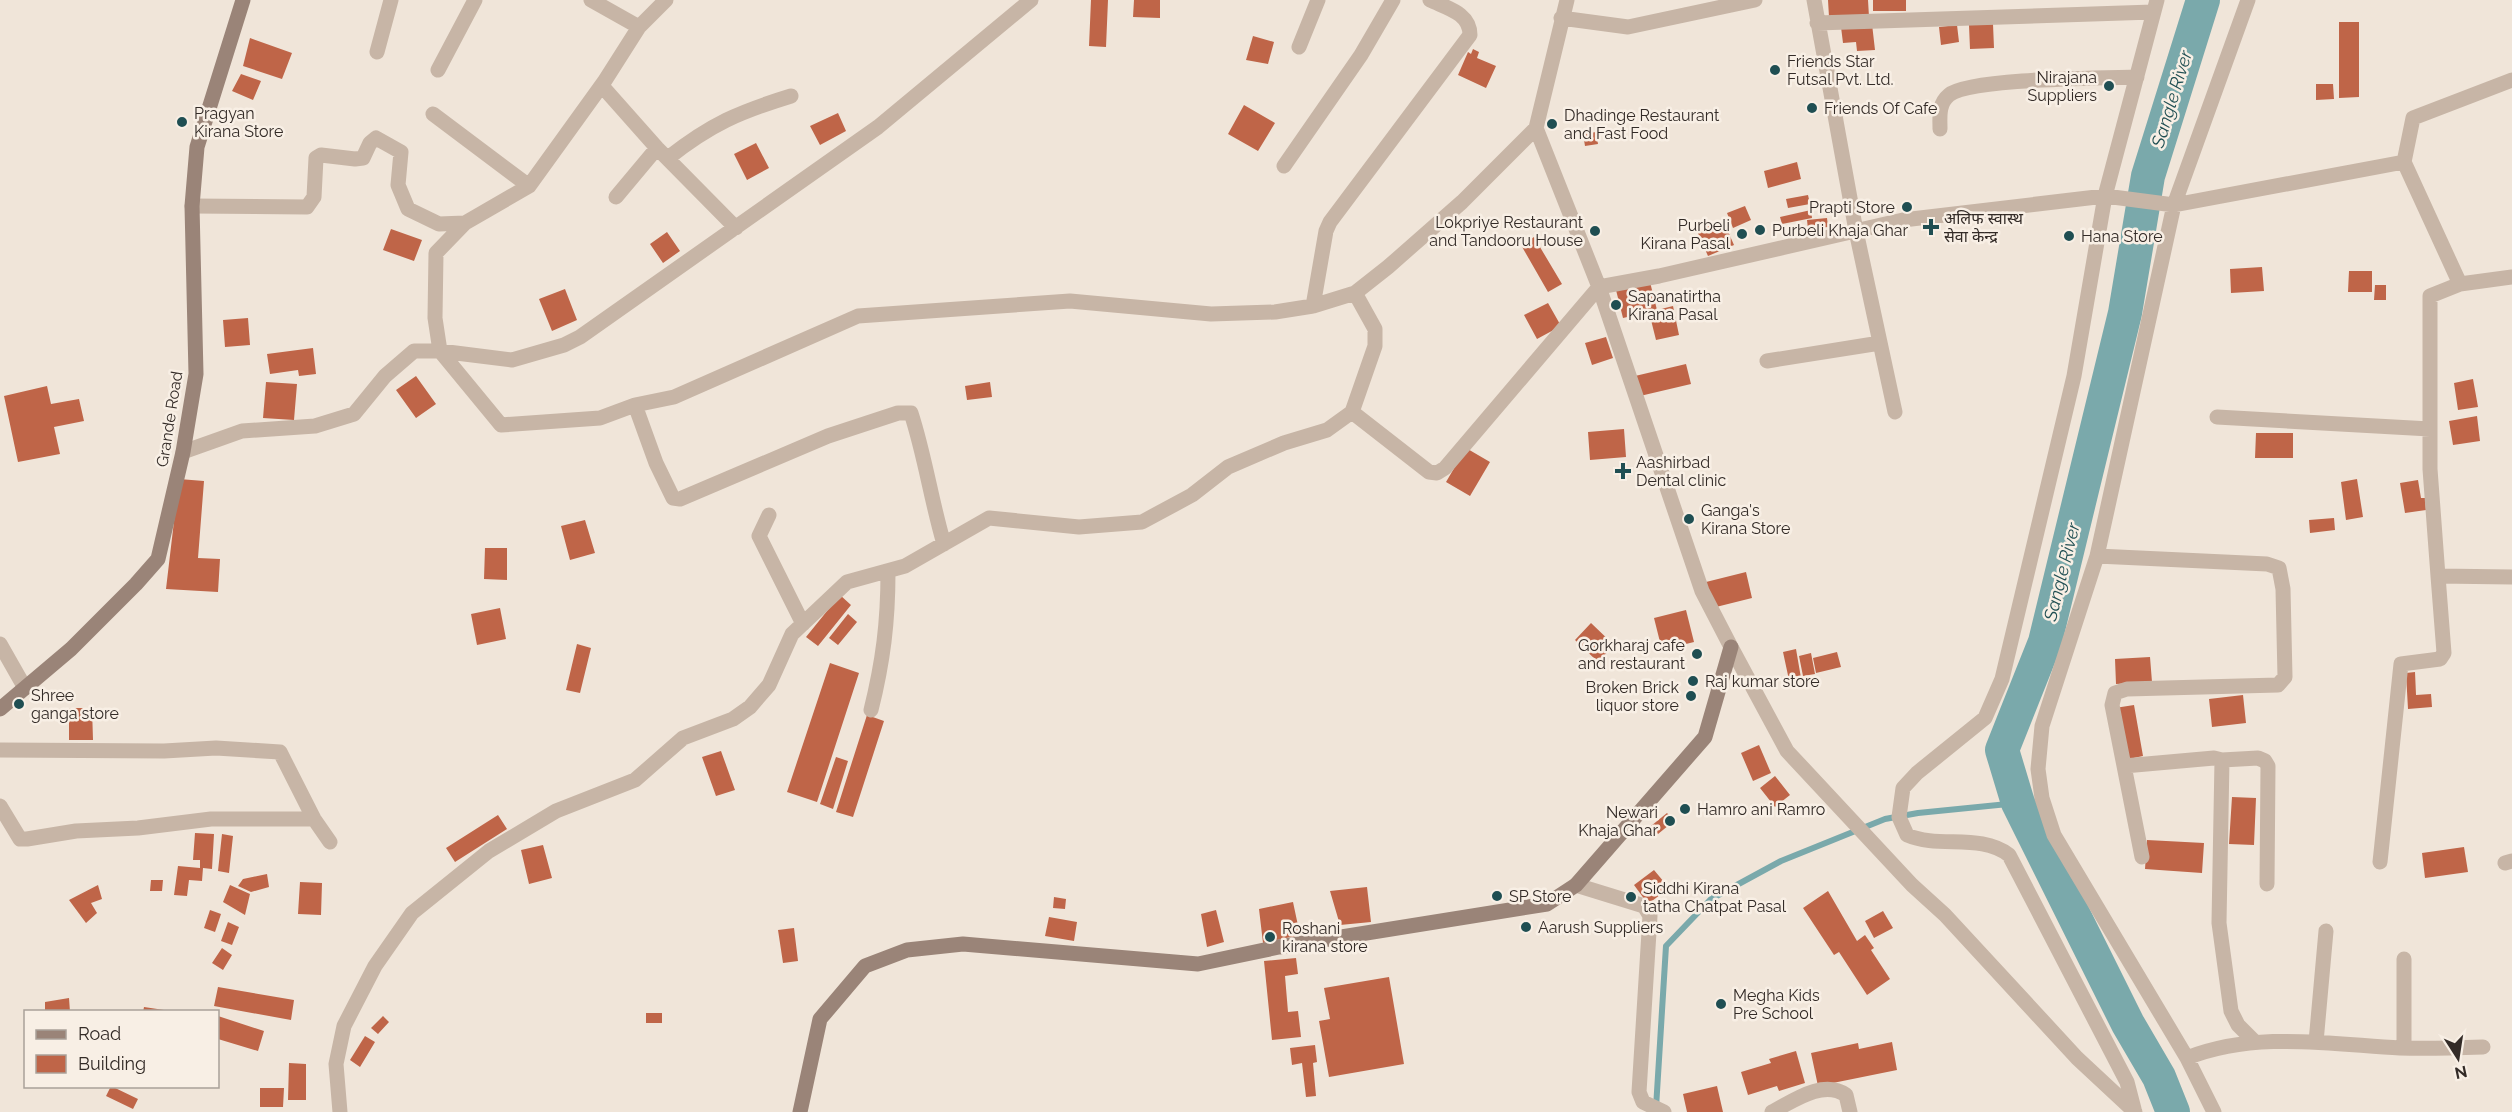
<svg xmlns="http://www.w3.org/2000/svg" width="2512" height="1112" font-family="Raleway,'Noto Sans Devanagari',sans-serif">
<rect width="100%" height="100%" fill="#f0e5d9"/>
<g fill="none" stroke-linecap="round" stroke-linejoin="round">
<path stroke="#7aa9ab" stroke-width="6" d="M1656 1108 1666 946 1711 899 1781 861 1885 819 1918 813 2018 803"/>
<path stroke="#7aa9ab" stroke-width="34" d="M2173 1112 2159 1077 2128 1024 2018 803 2002 750 2045 642 2125 313 2148 176 2203 0"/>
</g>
<path fill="#bf6548" d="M1091 0H1108L1106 47 1089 46Z
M1134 0H1160V18L1133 17Z
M1828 0H1868L1869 17H1829Z
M1873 0H1906V11H1873Z
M2339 22H2359V97L2339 98Z
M1872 24 1875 50 1857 51 1856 42 1843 43 1841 27Z
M1993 24 1994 48 1970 49 1969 25Z
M1957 25 1959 42 1941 45 1939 27Z
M1253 36 1274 42 1268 64 1246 60Z
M250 38 292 53 282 79 243 66Z
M1473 49 1479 52 1477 58 1496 66 1486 88 1458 75 1468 52 1471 54Z
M241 74 261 81 253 100 232 91Z
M2316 84H2333L2334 99 2316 100Z
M1244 105 1275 123 1258 151 1228 134Z
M838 113 846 131 820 145 810 126Z
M1596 132 1598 144 1585 146 1583 134Z
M756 143 769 168 747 180 734 154Z
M1797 162 1801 179 1768 188 1764 171Z
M1808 195 1810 204 1788 208 1786 199Z
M1745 206 1751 220 1733 228 1727 213Z
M1811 210 1812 218 1782 224 1780 217Z
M1827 218 1828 227 1808 229 1807 220Z
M1723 220 1734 245 1708 256 1697 231Z
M391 229 422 240 414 261 383 250Z
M667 232 680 251 663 263 650 244Z
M1534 237 1562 284 1548 292 1521 245Z
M2262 267 2264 291 2231 293 2230 269Z
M2349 271H2372V292H2348Z
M1650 282 1657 310 1673 306 1679 335 1656 340 1649 312 1623 318 1616 290Z
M2375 285H2386V300H2374Z
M565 289 577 320 552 331 539 299Z
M1548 303 1561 326 1537 339 1524 315Z
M248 318 250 345 225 347 223 320Z
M1606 337 1613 358 1592 365 1585 343Z
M313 348 316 374 299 376 298 370 270 374 267 354Z
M1686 364 1691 384 1640 396 1635 376Z
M416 376 436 404 416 418 396 390Z
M2473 379 2478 407 2458 410 2454 383Z
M266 382 297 384 294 420 263 418Z
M990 382 992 397 967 400 965 386Z
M47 386 51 404 79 399 84 421 54 427 60 454 18 462 4 396Z
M2477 416 2480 441 2453 445 2449 421Z
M1624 429 1626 457 1590 460 1588 432Z
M2256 433H2293V458H2255Z
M1466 448 1490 462 1470 496 1446 482Z
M179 479 204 481 198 558 220 559 218 592 166 589Z
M2357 479 2363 517 2346 520 2341 482Z
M2418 480 2421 498H2425L2426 510 2405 513 2400 483Z
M2334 518 2335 530 2310 533 2309 520Z
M585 520 595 553 570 560 561 526Z
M485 548H507V580L484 579Z
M1746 572 1752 598 1712 608 1706 582Z
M840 595 851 605 818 646 806 637Z
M500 608 506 639 477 645 471 614Z
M1686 610 1694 642 1662 650 1654 618Z
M848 614 857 622 838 645 829 638Z
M1591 623 1614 645 1598 662 1575 640Z
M577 644 591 648 580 693 566 690Z
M1796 649 1801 678 1789 680 1783 652Z
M1837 652 1841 667 1816 673 1813 658Z
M1811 653 1815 674 1803 676 1799 656Z
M2150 657 2152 682 2116 684 2115 659Z
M830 663 859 673 817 802 787 792Z
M2415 672 2416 695 2431 694 2432 707 2408 709 2406 673Z
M2243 695 2246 723 2212 727 2209 699Z
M2134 705 2143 756 2124 760 2115 708Z
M69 708H92L93 740H69Z
M867 715 884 721 853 817 836 812Z
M1759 745 1771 773 1753 781 1741 753Z
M721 751 735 790 716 796 702 757Z
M836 757 848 761 833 809 820 804Z
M1775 776 1790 795 1775 807 1760 788Z
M2232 797 2256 798 2254 845 2229 844Z
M1667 813 1674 821 1658 834 1651 826Z
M498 815 507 829 455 862 446 848Z
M195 833 214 834 212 869 203 868 202 881 189 880 187 896 174 895 178 866 200 868V860H193Z
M222 834 233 836 229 873 218 871Z
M2147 840 2204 843 2202 873 2145 869Z
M543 845 552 878 529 884 521 850Z
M2464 847 2468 872 2425 878 2422 853Z
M1654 870 1669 888 1648 904 1634 885Z
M267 874 269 887 251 892 238 886 243 879Z
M151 880H163L162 891H150Z
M300 882 322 883 321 915 298 914Z
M98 885 102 899 91 903 97 913 86 923 69 900Z
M230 885 250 894 245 915 223 902Z
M1367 887 1371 922 1340 925 1330 891Z
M1828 891 1857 941 1865 935 1874 948 1871 950 1890 979 1867 995 1839 952 1834 955 1803 908Z
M1054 897 1066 899 1065 909 1053 908Z
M1293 902 1300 935 1263 943 1259 909Z
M210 910 221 914 215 932 204 928Z
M1216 910 1224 942 1207 947 1201 914Z
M1883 911 1893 928 1874 938 1865 921Z
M1049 917 1077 922 1074 941 1045 936Z
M228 922 239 927 232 945 221 941Z
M794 928 798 961 783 963 778 930Z
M222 948 232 955 223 970 212 963Z
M1296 958 1298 974 1285 976 1288 1012 1298 1011 1301 1037 1272 1040 1264 961Z
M1389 977 1404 1064 1329 1077 1319 1021 1330 1019 1324 988Z
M218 987 294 1000 291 1020 214 1006Z
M69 998 70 1012H45V1002Z
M144 1007 164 1010V1012H143Z
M646 1013H662V1023H646Z
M218 1016 264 1031 258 1051 218 1039Z
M383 1016 389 1022 378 1034 371 1028Z
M365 1036 375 1042 360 1067 350 1060Z
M1892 1042 1897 1070 1818 1086 1811 1053 1858 1043 1859 1049Z
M1315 1045 1317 1062 1313 1063 1316 1096 1306 1097 1302 1063 1292 1065 1290 1048Z
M1796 1051 1805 1083 1779 1091 1777 1086 1748 1095 1741 1072 1771 1063 1769 1059Z
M289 1063 306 1064V1100H288Z
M111 1086 138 1099 133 1109 106 1096Z
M1717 1086 1723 1112H1687L1683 1094Z
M260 1088H284L283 1107H260Z"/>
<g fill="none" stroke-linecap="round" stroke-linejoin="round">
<path stroke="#c7b5a6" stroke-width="15" d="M591 0 639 27
M1567 0 1536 128 1599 287 1702 591 1731 647 1787 751 1912 885 1945 915 2077 1058 2135 1112
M1814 0 1856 231 1895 412
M1561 18 1628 27 1755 0
M1817 23 2153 12
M1299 47 1318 0
M377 52 391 0
M438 70 475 0
M2512 80 2413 118 2404 162 2460 284 2430 296V469L2438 576 2512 577
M602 86 657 148 736 228
M433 114 529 186
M1940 129C1940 117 1938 104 1949 95 1969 78 2104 78 2137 77
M668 158C711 124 739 112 791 96
M1284 166 1361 55 1393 0
M616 197 657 148
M192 206 307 207 314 197 316 158 321 155 355 159 363 158 370 143 376 138 401 152 398 185 408 209 439 224 465 223 529 186 604 82 639 27 666 0
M465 223 436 253 435 318 440 351 501 425 600 418 635 405 674 397 858 316 1070 301 1211 314 1275 312 1313 306 1355 293 1388 267 1462 202 1536 128
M2460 284 2512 277
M1313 306 1326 231 1330 222 1470 35C1470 13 1447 8 1430 0
M1767 361 1880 343
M635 405 656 463 673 498 680 499 828 436 898 413H911C925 456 931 500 944 544
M1352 412 1429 472 1437 473 1445 468 1599 287 1659 276 1903 220 2105 196 2174 205 2404 162
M2217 417 2430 429
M183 452 242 431 315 426 354 414 385 376 414 351H440L512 360 564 345 580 337 878 127 1031 0
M769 515 759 536 803 624
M2097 556 2267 564 2279 568 2283 589 2285 677 2278 685 2127 689 2115 693 2112 705 2142 857
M0 644 25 688
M871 710C883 662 888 622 888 572
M0 750 164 751 216 748 280 752 314 819 330 842
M2222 760 2258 758 2265 761 2268 766 2267 884
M2124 766 2214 758 2222 760 2219 923 2231 1011 2238 1025 2254 1041
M0 806 20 839H27L76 831 138 828 211 819H314
M2380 862 2401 664 2440 659 2444 653 2438 576
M2505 863 2512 861
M1576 885 1644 906 1650 916 1639 1092 1643 1102 1664 1112
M2404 959V1048
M2316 1042 2326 931
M2187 1058C2255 1031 2329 1044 2400 1048 2428 1049 2456 1048 2483 1047
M2134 1109 2127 1082 2009 855C1980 833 1939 849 1907 835L1899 817 1903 788 1917 773 1985 718 2002 679 2074 376 2105 196 2157 0
M340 1112 336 1064 344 1026 375 966 412 913 489 851 556 811 635 780 683 738 733 719 750 707 769 685 792 634 847 582 905 566 989 518 1079 527 1142 522 1192 495 1228 467 1284 443 1327 430 1352 412 1375 346V329L1355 293
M1772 1112C1793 1101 1823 1079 1846 1095L1850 1112
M2214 1112 2187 1058 2054 835 2042 798 2038 769 2042 726 2097 556 2174 205 2248 0"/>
<path stroke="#9a8478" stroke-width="15" d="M0 709 71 649 136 584 158 559 183 452 196 374 192 206 197 147 243 0
M800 1112 820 1019 865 966 907 950 963 944 1198 964 1279 947 1547 904 1576 885 1705 737 1731 647"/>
</g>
<g fill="#1f4e52" stroke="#f8efe5" stroke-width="2">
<circle cx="1775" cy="70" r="6"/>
<circle cx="2109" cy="86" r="6"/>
<circle cx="1812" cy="108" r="6"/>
<circle cx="182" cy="122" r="6"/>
<circle cx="1552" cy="124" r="6"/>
<circle cx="1907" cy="207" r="6"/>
<path d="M1928 218h6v6h6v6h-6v6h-6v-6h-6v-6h6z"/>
<circle cx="1760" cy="230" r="6"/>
<circle cx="1595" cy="231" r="6"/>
<circle cx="1742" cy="234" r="6"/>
<circle cx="2069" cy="236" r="6"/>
<circle cx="1616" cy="305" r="6"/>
<path d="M1620 462h6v6h6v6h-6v6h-6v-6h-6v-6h6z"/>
<circle cx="1689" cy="519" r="6"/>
<circle cx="1697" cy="654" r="6"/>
<circle cx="1693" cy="681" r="6"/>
<circle cx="1691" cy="696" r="6"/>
<circle cx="19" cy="704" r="6"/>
<circle cx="1685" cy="809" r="6"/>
<circle cx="1670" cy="821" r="6"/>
<circle cx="1497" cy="896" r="6"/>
<circle cx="1631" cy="897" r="6"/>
<circle cx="1526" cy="927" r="6"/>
<circle cx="1270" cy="937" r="6"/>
<circle cx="1721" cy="1004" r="6"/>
</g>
<g text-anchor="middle" stroke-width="5" stroke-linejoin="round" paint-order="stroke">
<g font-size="16" fill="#332b27" stroke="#f8efe5" text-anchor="start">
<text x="1787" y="67">Friends Star<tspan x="1787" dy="18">Futsal Pvt. Ltd.</tspan></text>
<text x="2097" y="83" text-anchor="end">Nirajana<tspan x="2097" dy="18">Suppliers</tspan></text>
<text x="1824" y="114">Friends Of Cafe</text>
<text x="194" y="119">Pragyan<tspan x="194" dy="18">Kirana Store</tspan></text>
<text x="1564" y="121">Dhadinge Restaurant<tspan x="1564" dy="18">and Fast Food</tspan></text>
<text x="1895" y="213" text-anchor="end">Prapti Store</text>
<text x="1944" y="224">अलिफ स्वास्थ<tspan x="1944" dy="18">सेवा केन्द्र</tspan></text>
<text x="1583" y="228" text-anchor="end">Lokpriye Restaurant<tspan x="1583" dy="18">and Tandooru House</tspan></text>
<text x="1730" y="231" text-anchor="end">Purbeli<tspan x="1730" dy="18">Kirana Pasal</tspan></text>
<text x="1772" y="236">Purbeli Khaja Ghar</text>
<text x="2081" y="242">Hana Store</text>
<text x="1628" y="302">Sapanatirtha<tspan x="1628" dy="18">Kirana Pasal</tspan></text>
<text x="1636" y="468">Aashirbad<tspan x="1636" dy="18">Dental clinic</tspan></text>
<text x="1701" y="516">Ganga's<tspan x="1701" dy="18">Kirana Store</tspan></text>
<text x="1685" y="651" text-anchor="end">Gorkharaj cafe<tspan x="1685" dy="18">and restaurant</tspan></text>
<text x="1705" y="687">Raj kumar store</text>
<text x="1679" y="693" text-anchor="end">Broken Brick<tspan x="1679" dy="18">liquor store</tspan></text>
<text x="31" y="701">Shree<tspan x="31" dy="18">ganga store</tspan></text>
<text x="1697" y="815">Hamro ani Ramro</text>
<text x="1658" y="818" text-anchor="end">Newari<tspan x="1658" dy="18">Khaja Ghar</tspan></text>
<text x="1643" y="894">Siddhi Kirana<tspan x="1643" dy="18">tatha Chatpat Pasal</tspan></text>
<text x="1509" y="902">SP Store</text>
<text x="1538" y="933">Aarush Suppliers</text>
<text x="1282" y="934">Roshani<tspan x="1282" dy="18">kirana store</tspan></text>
<text x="1733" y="1001">Megha Kids<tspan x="1733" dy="18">Pre School</tspan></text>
</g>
<g font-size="16" fill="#332b27" stroke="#f8efe5">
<text transform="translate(169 419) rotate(-81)" y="6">Grande Road</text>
</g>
<g font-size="18" font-style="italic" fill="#1f4e52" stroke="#f8efe5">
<text transform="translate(2172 99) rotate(-73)" y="6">Sangle River</text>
<text transform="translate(2062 572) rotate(-76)" y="6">Sangle River</text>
</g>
</g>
<rect x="24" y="1010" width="195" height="78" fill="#f8efe5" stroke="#a9a199" stroke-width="1.5"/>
<rect x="36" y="1030" width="30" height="9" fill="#9a8478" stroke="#a9a199" stroke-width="1.5"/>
<text x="78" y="1040" font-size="18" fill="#332b27">Road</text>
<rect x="36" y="1055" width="30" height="18" fill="#bf6548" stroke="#a9a199" stroke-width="1.5"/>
<text x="78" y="1070" font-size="18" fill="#332b27">Building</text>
<g transform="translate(2458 1058) rotate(168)" stroke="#f8efe5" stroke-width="4.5" paint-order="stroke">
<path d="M0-4.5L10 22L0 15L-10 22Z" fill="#332b27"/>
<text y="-9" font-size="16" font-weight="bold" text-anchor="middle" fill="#332b27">N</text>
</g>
</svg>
